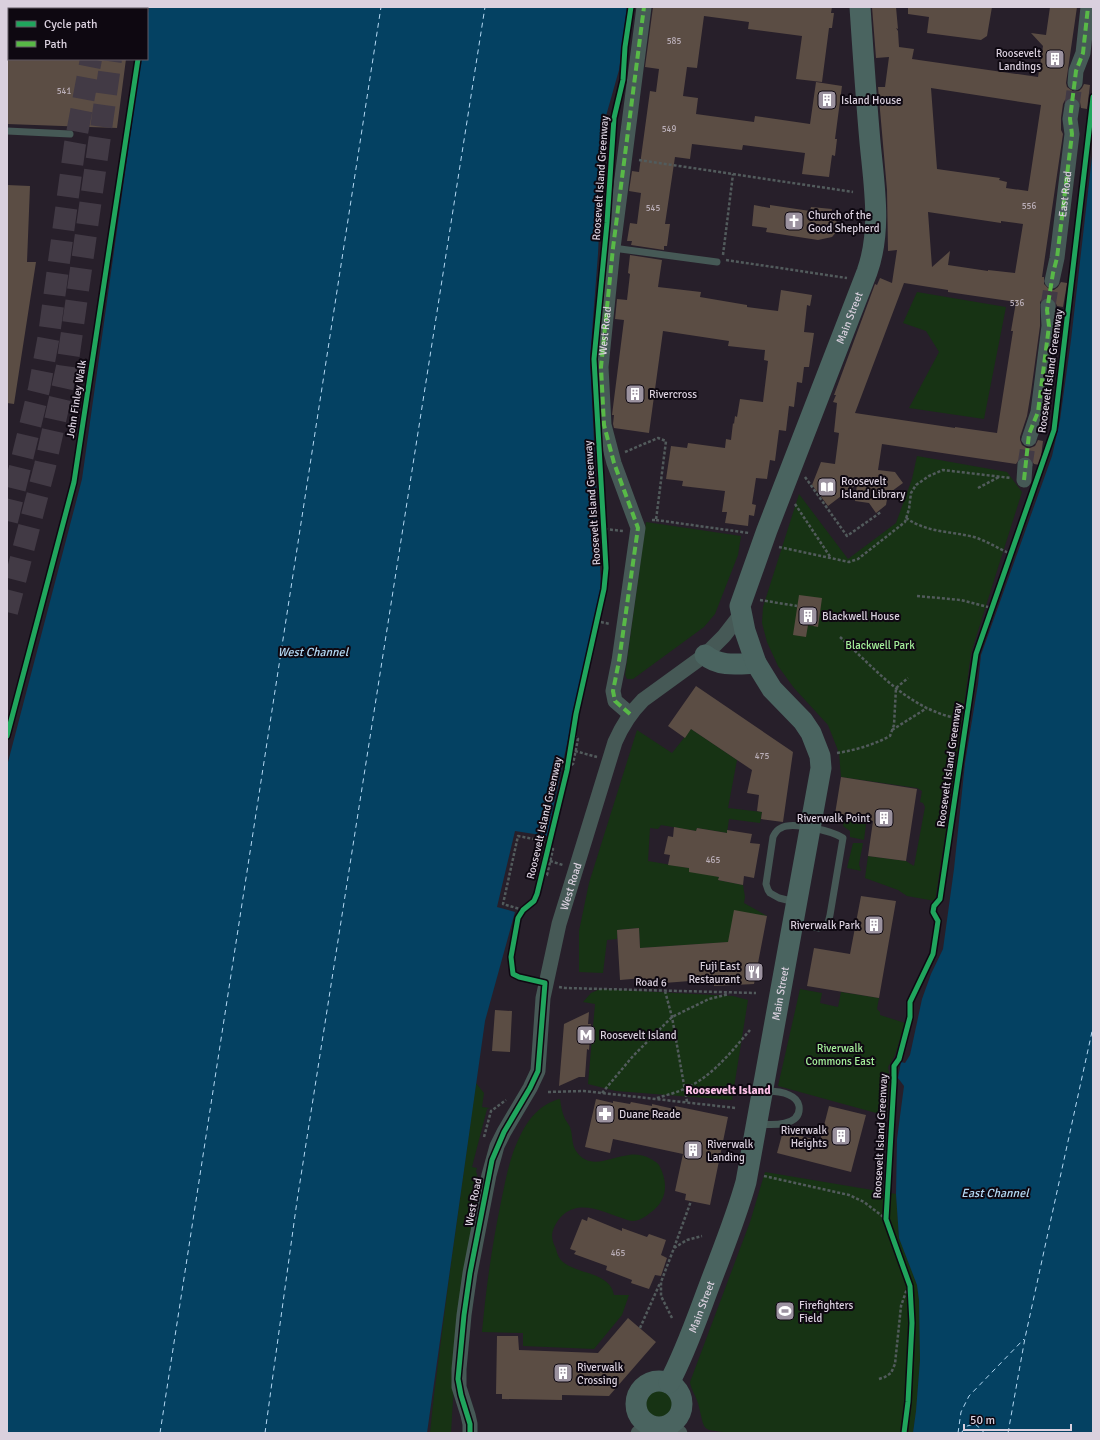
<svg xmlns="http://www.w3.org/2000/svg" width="1100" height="1440" font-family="Signika,sans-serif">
<rect width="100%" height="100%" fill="#271f2a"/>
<path fill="#173314" d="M917 292 1006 307 984 419 909 408 939 352 926 331 903 323Z
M917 456 1007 472 1022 492 971 653 953 786 935 901 907 896 898 890 865 878 868 856 906 861 914 866 925 807 923 803 920 802 922 791 917 788 841 777 839 753 828 725 794 688 778 666 767 642 762 623 763 607 799 494 848 559 896 523 912 479Z
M646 522 741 536 738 555 715 614 704 627 633 679H627L625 675Z
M691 729 737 760 728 808 762 812 760 823 729 819 727 833 697 828 696 831 661 825 658 829 650 828 648 861 689 868 719 877 718 880 743 885 745 897 744 903 767 916 732 942 640 948 639 928 617 930V939L607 940 603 973 579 972V931L589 883 637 730 672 753Z
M844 820 866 824 864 840 850 837V831L843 826Z
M853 843H863L859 864 861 871 847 868Z
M600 989 733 996 748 1000 732 1100 616 1091 588 1084 595 1004 583 1002 591 993Z
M800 989 822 993 820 1003 838 1007 841 992 879 998 877 1009 880 1012V1015L905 1023 895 1055 888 1067 890 1077 887 1116 778 1086Z
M476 1083 484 1093 482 1107 490 1108 487 1109 472 1167 477 1168 476 1171 480 1188 457 1333 451 1433H430L434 1395 449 1278Z
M560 1099C561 1106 562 1113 565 1119 567 1122 569 1125 570 1127 573 1135 571 1143 576 1151 589 1171 611 1157 629 1155 635 1154 642 1155 647 1157 651 1159 657 1162 659 1165 669 1184 667 1201 650 1213 645 1217 639 1221 633 1221 630 1221 625 1219 622 1218 603 1212 582 1200 564 1214 558 1219 553 1227 552 1235 552 1240 554 1245 556 1249 557 1254 559 1259 563 1262 579 1275 610 1272 614 1295H629L622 1315 594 1349 523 1346V1333L482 1332C486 1288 492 1245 501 1202 506 1178 510 1154 522 1132 530 1117 542 1103 560 1099Z
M765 1172 896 1194 899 1238 917 1285 919 1300 920 1360 916 1411 913 1433H732C699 1429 706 1433 698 1403 696 1396 691 1390 690 1382L750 1222Z
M646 1404a13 13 0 1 1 26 0a13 13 0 1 1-26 0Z"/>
<path fill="#044162" d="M149 7H627L619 70 604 123 598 254 590 359 601 587 547 836 515 831 497 907 515 912 485 1021 427 1433H7V766L82 479 141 59H147V19Z
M1093 148V1433H913L916 1411 920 1360 919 1300 917 1285 899 1238 896 1194 897 1139 904 1086 898 1078 901 1062 905 1063 910 1055 922 999 931 974 943 949 954 869 965 763 978 684 981 655 1052 456 1060 420 1071 340Z"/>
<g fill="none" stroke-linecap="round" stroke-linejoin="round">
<path stroke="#b3d8f3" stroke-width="1" stroke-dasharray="5 4" stroke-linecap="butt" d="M160 1433 381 7
M265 1433 297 1201 485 7
M958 1433 961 1412 969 1396 1024 1339
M961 1433 967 1426 975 1424 982 1430 984 1433
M1008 1433 1025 1338 1093 1027"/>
</g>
<path fill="#5b4d44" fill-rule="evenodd" d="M653 7H832L831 13H834L832 28H829L822 82 796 79 802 36 748 29 749 22 704 16 697 68 687 67 683 96 698 98 696 114 754 122 755 116 810 124 816 82 842 86 835 139H837L835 156 832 155 829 177 802 174 805 153 743 145 742 150 692 144 690 159 675 157 665 224H670L667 246H664V250L631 245 632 241H627L630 223 637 224 641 193 629 191 632 171 639 172 650 91 656 92 659 69 645 67Z
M872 7H896L898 29 896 28 898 31 899 47 914 49 912 59 1038 77 1043 46 1031 33 1046 35 1050 7H1077L1066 83 1067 87 1074 92 1079 91 1082 88 1084 84 1090 85 1087 109 1081 108 1080 102 1077 99 1074 97 1069 98 1065 100 1063 104 1061 118V130L1063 134 1042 277H1044V284L1050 290H1054L1058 287 1061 282 1067 283V284L1063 307 1057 306 1055 301 1052 298 1048 297 1043 298 1040 302V326L1031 392 1027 416 1020 437V440L1022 445 1027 448H1030L1035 446 1038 440 1043 441 1040 465 1034 464 1030 458 1026 456 1021 457 1016 464 882 444 878 470 895 472 903 483 888 494 886 505 876 513 869 503 855 501 857 484 828 506 812 485 821 462 835 464 839 433 834 432 837 403 833 402 836 395H834L875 284 877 285 880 278 892 283 897 250 888 251 887 190 878 87H885L889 57 876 58ZM931 88 1041 105 1028 191 1006 188 1007 182 999 180 1000 178 937 169ZM928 212 1001 223V221L1023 224 1015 273 988 270V271L948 265 950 251 932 267ZM904 283 948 290V292L1016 302 1011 331H1013L997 433 955 427V428L855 413Z
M908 7H992L987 36 981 40 927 33 929 17 908 14Z
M7 59H126L117 128 7 124Z
M7 185 30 186 27 262H36L14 404 7 403Z
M754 205 770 208V205L810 211 811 207 832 209 831 216 837 222 838 230 832 237 818 240 766 232 767 228 752 226Z
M630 255 662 260 658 287 701 292 700 297 747 305V307L778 311 781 290 812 295 810 306 807 305 804 332 814 333 809 367H804L802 383 797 382 794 407 789 406 786 431 779 430 775 461 770 460 767 479 756 478 752 504 756 505 754 516 749 515 748 526 725 523 727 512H722L725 491 682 486 683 481 666 479 671 446 687 448 688 443 725 448 726 439 731 440 733 423 734 424 735 416 737 417 740 399 763 402 768 361 764 360 765 350 728 346 729 341 663 331 649 433 614 428 613 424 614 415H612L624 320 615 319 617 299 627 300 630 274 628 273Z
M799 595 822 598 818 627 808 625 806 637 793 635Z
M696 686 793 752 783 822 761 819 762 812 757 811 759 795 747 793 752 770 691 729 685 738 668 726Z
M841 777 917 789 906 861 868 856 873 821 835 814Z
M674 827 696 831 697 828 727 833V830L752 834 750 843 760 844 754 878 744 876 743 885 718 880 719 877 689 872V868L668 865 670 855 664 854 668 836 673 837Z
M861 896 896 901 879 998 807 986 814 948 850 954Z
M734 910 767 916 754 984 714 986V983L690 984V981L664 983 663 979 643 981V978L620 980 617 930 639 928 640 948 728 942Z
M495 1010 512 1011 510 1052 492 1051Z
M589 1012 588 1024H591L589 1050 587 1049 585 1077H579L559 1086 564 1024Z
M596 1099 613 1103V1101L630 1104 631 1102 652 1106V1104L674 1109 675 1106 728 1117 710 1205 685 1200 686 1194 675 1191 683 1154 613 1139 610 1153 585 1147Z
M829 1106 866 1115 851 1172 777 1153 783 1131 820 1141Z
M588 1217 622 1231V1228L647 1237 649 1234 666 1240 661 1255 667 1258 661 1276 655 1275 649 1289 631 1283 632 1280 606 1270 607 1266 574 1254 576 1251 570 1249 582 1219 587 1221Z
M628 1318 656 1342 609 1396 562 1395V1400L502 1399V1394H496L497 1336H518L519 1350 598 1353Z"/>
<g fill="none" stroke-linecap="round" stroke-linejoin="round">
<path stroke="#423a45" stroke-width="15" stroke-dasharray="15 8" stroke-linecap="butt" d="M1072 106 1075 83
M1048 306 1052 281
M1025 465 1029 439"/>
<path stroke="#423a45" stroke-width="22" stroke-dasharray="22 11" stroke-linecap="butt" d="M101 9V7
M119 9V7
M7 521 39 389 49 335 75 144 91 59
M7 612 45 466 67 367 111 59"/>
<path stroke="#525b5c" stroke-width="2.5" stroke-dasharray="3 2" stroke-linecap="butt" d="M639 160 853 192
M723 255 733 174
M726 260 847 278
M625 452 658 438 666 441 656 520H650
M805 477 847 536 881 512
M978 488 999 477
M795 504 831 558
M906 518C928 533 950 531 974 537 987 541 999 549 1011 554
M656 520 749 533
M605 529 623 531
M779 547 849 562 858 559 905 522 909 509 911 493 916 485 929 476 943 470 1011 478
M917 596 961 600 992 608
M760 600 797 606
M596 621 610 624
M840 637C870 664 898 697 936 712 945 716 956 718 965 720
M892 730 927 708
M575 751 597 757
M837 753C856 750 873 745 890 736L894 725 896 688 908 678
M567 767 573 764 578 739 573 734
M550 861 563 865
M542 874 547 875 553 849H548
M523 910 503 904 518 836 549 842
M559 987 565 988 756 993
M665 991 672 1017 687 1102
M548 1092 584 1091 736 1108
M602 1093 633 1056 672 1017 709 999 729 994
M657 1098C666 1095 676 1093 684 1089 712 1077 731 1052 750 1030
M484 1137 491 1111 506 1100
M764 1176 849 1195 864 1202 886 1219
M674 1248 691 1201
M672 1318 661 1296V1282L674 1248 687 1240 702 1236
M640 1328 660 1283
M879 1379 885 1377 891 1373 895 1364 901 1306 909 1283"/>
<path stroke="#465956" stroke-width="7" d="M7 131 70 134
M613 248 717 262
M794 923 819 928 828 923 830 915 843 838C832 831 792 821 781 828 776 830 775 833 773 837L766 884 768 890 770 893 779 898 795 902
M759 1124C771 1125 802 1127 799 1106 798 1101 794 1097 789 1095 782 1091 772 1091 764 1091"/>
<g stroke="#465956" stroke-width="15">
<path d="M1075 83 1076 71 1083 53 1088 7"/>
<path id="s1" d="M1052 281 1057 258 1072 134 1070 119 1072 106"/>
<path d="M1029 439 1038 412 1049 326 1048 306"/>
<path d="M1024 480 1025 465"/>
<path id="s2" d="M630 714 615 701 613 691 619 661 638 528 614 463 604 425 601 367 613 248 644 7"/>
<path d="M670 1425 680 1433"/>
<path id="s3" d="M470 1433V1424L468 1415 459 1387V1369L464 1315 470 1273 489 1175 497 1146 504 1132 530 1088 538 1071 543 998 559 924 615 742C622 726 631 712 643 700L705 655 724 636 741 614"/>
<path d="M638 1433 648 1425"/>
</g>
<g stroke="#4a6460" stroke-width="21">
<path d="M705 655C719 667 738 664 756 663"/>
<circle cx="659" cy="1404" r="23"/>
<path id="s4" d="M669 1383C685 1353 696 1321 708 1289 721 1254 736 1218 746 1182L821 768 820 756 811 733 803 721 772 689 756 663 745 631 740 606 767 530 867 272C882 230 874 185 870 142 866 97 863 52 860 7"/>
</g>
<path stroke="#58b947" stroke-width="4" stroke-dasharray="8 4" stroke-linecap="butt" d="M1024 480 1029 434 1038 412 1049 326 1047 310 1053 273 1057 258 1072 134 1070 119 1076 71 1083 53 1088 7
M630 714 615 701 613 691 619 661 638 528 614 463 604 425 601 367 613 248 644 7"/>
<g stroke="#0e0811" stroke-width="8">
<path id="cycleway" d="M7 736 74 482 138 59
M470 1433V1424L461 1395 458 1379 464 1315 470 1273 492 1160 504 1132 530 1088 538 1071 545 983 519 977 513 974 511 957 518 918 523 910 534 901 537 894 567 770 576 714 604 589 606 568 594 359 607 223 614 118 623 80 625 47 631 7
M904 1433 908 1402 912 1323 910 1286 886 1219 894 1082V1066L899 1059 910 1017V1002L933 954 938 921 933 912 934 906 940 899 976 654 1054 430 1093 97"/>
</g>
<use href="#cycleway" stroke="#20a55d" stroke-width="5"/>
</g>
<defs>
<g id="building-square" transform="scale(1)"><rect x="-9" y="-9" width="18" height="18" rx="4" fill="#9b929f" stroke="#0e0811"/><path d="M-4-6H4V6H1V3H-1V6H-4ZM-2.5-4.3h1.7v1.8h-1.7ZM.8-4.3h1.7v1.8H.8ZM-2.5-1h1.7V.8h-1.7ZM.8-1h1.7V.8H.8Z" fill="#fff"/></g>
<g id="church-square" transform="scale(1)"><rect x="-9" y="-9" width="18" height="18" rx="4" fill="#9b929f" stroke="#0e0811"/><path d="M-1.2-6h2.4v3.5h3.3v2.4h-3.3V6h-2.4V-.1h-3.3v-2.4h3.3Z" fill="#fff"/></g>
<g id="library-square" transform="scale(1)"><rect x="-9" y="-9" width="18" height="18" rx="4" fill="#9b929f" stroke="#0e0811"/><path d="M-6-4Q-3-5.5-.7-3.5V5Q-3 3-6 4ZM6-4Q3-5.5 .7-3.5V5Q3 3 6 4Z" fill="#fff"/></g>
<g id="restaurant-square" transform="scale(1)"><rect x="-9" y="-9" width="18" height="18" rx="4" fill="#9b929f" stroke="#0e0811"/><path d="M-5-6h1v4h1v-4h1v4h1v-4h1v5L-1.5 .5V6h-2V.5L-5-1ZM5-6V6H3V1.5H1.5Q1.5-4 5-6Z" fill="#fff"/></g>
<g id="metro-square" transform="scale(1)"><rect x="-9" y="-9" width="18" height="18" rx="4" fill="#9b929f" stroke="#0e0811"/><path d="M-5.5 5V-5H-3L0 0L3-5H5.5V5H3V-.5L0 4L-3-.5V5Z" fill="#fff"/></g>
<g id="pharmacy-square" transform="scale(1)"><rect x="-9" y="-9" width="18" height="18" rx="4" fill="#9b929f" stroke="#0e0811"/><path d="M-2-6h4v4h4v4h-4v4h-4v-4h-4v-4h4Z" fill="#fff"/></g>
<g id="stadium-square" transform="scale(1)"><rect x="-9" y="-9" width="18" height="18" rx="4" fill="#9b929f" stroke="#0e0811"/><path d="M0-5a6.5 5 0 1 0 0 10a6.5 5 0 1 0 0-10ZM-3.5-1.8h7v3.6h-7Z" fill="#fff"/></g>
</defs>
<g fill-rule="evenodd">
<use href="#building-square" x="1055" y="59"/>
<use href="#building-square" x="827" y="100"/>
<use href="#church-square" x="794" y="221"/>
<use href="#building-square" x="635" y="394"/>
<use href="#library-square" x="827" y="487"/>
<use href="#building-square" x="808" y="616"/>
<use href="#building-square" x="884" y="818"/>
<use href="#building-square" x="874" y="925"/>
<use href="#restaurant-square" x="754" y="972"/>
<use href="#metro-square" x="586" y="1035"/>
<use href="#pharmacy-square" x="605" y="1114"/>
<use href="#building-square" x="841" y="1136"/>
<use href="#building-square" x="693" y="1150"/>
<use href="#stadium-square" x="785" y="1311"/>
<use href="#building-square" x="563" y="1373"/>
</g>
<g text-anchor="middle" stroke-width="4" stroke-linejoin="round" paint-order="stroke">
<g font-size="9" fill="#baafb8">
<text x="674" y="44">585</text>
<text x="64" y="94">541</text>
<text x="669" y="132">549</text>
<text x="1029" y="209">556</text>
<text x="653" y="211">545</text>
<text x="1017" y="306">536</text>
<text x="762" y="759">475</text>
<text x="713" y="863">465</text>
<text x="618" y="1256">465</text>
</g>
<g font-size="11" fill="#dad0de" stroke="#0e0811" text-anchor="start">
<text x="1041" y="57" text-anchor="end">Roosevelt<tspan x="1041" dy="13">Landings</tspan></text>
<text x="841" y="104">Island House</text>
<text x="808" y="219">Church of the<tspan x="808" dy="13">Good Shepherd</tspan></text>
<text x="649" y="398">Rivercross</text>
<text x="841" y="485">Roosevelt<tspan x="841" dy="13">Island Library</tspan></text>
<text x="822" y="620">Blackwell House</text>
<text x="870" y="822" text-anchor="end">Riverwalk Point</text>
<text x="860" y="929" text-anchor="end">Riverwalk Park</text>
<text x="740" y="970" text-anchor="end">Fuji East<tspan x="740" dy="13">Restaurant</tspan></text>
<text x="600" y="1039">Roosevelt Island</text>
<text x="619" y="1118">Duane Reade</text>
<text x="827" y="1134" text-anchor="end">Riverwalk<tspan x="827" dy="13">Heights</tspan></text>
<text x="707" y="1148">Riverwalk<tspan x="707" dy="13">Landing</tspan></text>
<text x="799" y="1309">Firefighters<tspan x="799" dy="13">Field</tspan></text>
<text x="577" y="1371">Riverwalk<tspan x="577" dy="13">Crossing</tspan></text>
</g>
<g font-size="11" fill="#dad0de" stroke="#0e0811">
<text transform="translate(600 178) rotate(-86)" y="4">Roosevelt Island Greenway</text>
<text dy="4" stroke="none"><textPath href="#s1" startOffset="88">East Road</textPath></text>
<text dy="4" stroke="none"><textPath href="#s4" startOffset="1130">Main Street</textPath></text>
<text dy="4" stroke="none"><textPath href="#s2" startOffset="398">West Road</textPath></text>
<text transform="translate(1050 371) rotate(-82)" y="4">Roosevelt Island Greenway</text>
<text transform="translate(76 399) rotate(-81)" y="4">John Finley Walk</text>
<text transform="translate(592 503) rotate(-94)" y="4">Roosevelt Island Greenway</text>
<text transform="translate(949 765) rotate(-82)" y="4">Roosevelt Island Greenway</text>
<text transform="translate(544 818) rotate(-77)" y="4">Roosevelt Island Greenway</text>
<text dy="4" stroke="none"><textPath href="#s3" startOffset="566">West Road</textPath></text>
<text transform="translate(651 982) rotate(2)" y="4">Road 6</text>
<text dy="4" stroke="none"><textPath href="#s4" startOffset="407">Main Street</textPath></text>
<text transform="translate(880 1136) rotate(-87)" y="4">Roosevelt Island Greenway</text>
<text transform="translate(473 1202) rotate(-79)" y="4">West Road</text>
<text dy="4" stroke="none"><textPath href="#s4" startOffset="83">Main Street</textPath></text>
</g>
<g font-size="11" fill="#a4ef9a" stroke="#0e0811">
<text x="880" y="649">Blackwell Park</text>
<text x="840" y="1052">Riverwalk<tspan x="840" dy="13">Commons East</tspan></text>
</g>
<g font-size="12" font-style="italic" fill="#b3d8f3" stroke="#0e0811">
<text x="313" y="656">West Channel</text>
<text x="995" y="1197">East Channel</text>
</g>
<g font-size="12" font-weight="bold" fill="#fbc1e6" stroke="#0e0811">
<text x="728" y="1094">Roosevelt Island</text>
</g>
</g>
<rect width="1100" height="1440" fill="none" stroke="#dad0de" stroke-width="16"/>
<rect x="8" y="8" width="140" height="52" fill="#0e0811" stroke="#605863"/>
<rect x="16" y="21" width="20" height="6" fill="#20a55d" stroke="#605863"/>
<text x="44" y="28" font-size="12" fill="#dad0de">Cycle path</text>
<rect x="16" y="41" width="20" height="6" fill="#58b947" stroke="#605863"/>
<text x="44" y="48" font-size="12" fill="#dad0de">Path</text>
<path d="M964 1424v6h107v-6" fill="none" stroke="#dad0de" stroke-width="2"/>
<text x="970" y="1424" font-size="12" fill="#dad0de" stroke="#0e0811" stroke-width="3" paint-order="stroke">50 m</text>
</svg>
